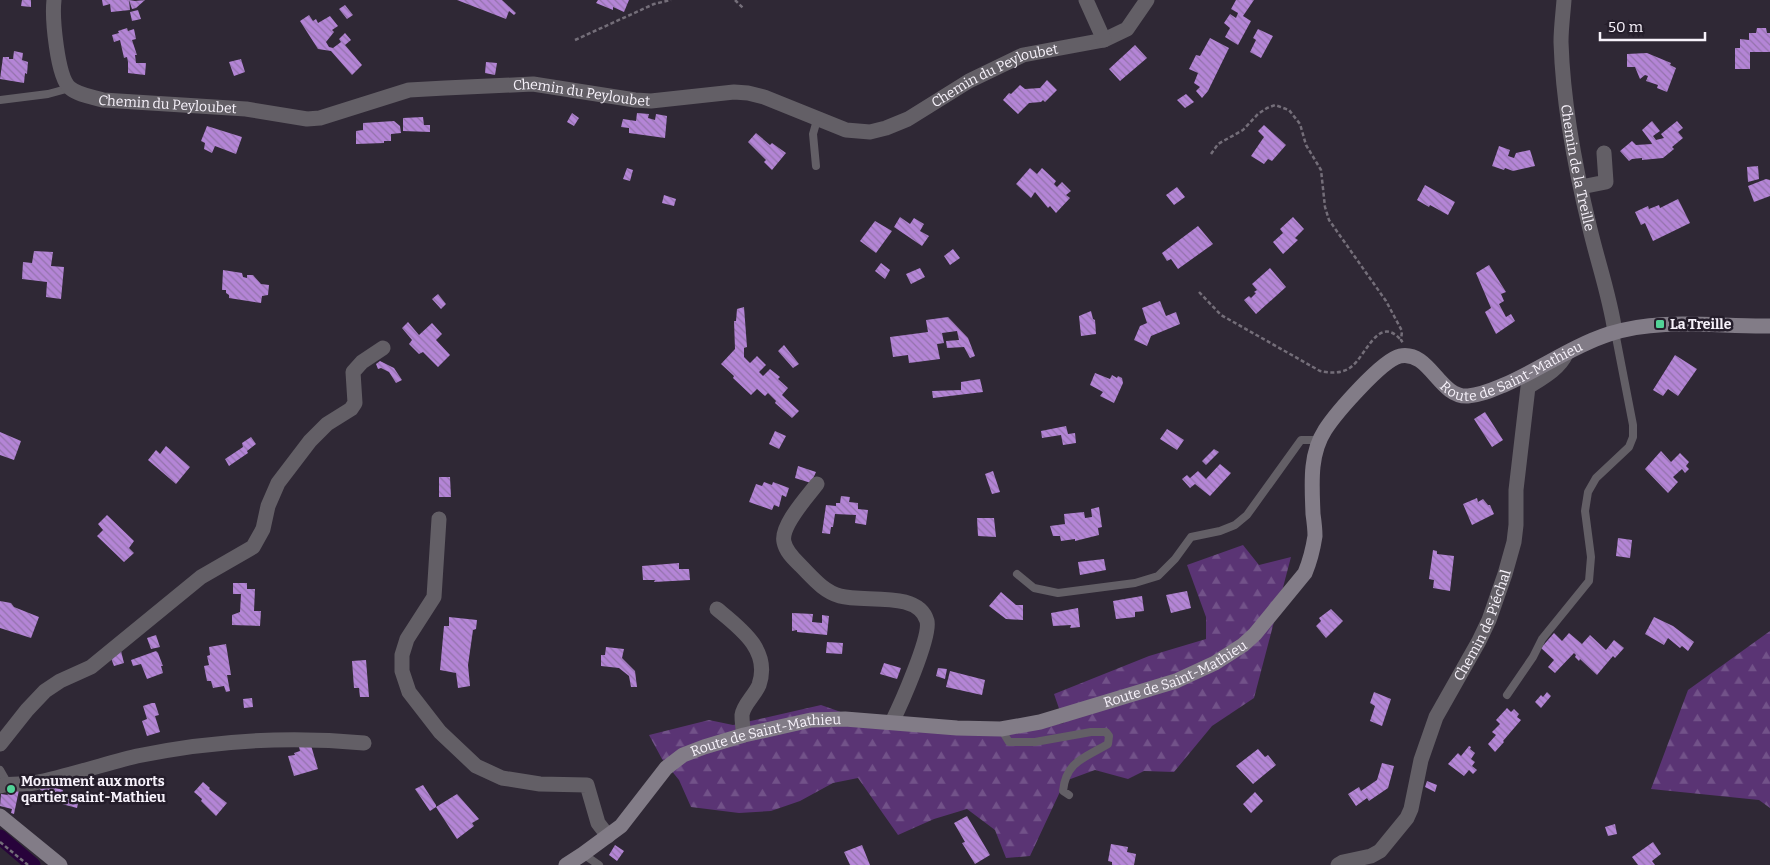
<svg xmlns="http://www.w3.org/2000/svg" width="1770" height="865" font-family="Bitter,serif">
<defs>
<pattern id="forest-firs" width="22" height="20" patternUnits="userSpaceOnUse" patternTransform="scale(1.25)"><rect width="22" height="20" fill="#5a3474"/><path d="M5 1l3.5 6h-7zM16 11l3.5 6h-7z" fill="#725289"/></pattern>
<pattern id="building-back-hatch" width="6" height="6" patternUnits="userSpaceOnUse" patternTransform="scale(1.25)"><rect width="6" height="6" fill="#b485d6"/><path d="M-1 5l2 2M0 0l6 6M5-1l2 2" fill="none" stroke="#9473ac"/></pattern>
</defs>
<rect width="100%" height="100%" fill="#2f2835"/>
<path fill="url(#forest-firs)" d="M1243 545 1259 565 1291 557 1254 698 1212 726 1174 772 1144 771 1128 779 1095 770 1065 781 1030 856 1006 858 995 830 967 809 934 819 898 835 858 778 833 783 800 801 771 811 739 813 691 807 679 780 662 759 649 735 709 720 733 725 821 705 886 728 1018 731 1064 723 1054 694 1149 656 1206 639V617L1187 565Z
M1770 631V808L1759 800 1651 789 1688 690Z"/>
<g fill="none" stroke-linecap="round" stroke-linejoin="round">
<path stroke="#28033b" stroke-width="15" d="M0 837 33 865"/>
</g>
<path fill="url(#building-back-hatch)" d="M22 0H31V7L21 6Z
M102 0H129L130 10 111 12 110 4 103 6Z
M129 0 135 1 145 0 136 8 132 9Z
M457 0H502L516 13 514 15 509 11 506 19Z
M598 0H629L624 12 613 7V10L596 3Z
M1236 0H1254L1243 16 1251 21 1238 45 1225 37 1230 28 1224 23 1230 14 1236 18 1238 13 1231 9Z
M345 5 353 15 347 19 339 9Z
M138 10 141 19 132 21 130 12Z
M309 15 313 21 316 19 318 23 330 16 338 26 332 30 334 32 326 42 329 47 333 48 341 42 339 39 345 33 351 40 345 45 362 65 352 75 331 51 318 49 300 21Z
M127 28 128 31 134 29 136 39 132 40 137 55H135L136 63H146L145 75 128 73V62L127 57 124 58 120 40 114 42 112 35 119 33 118 31Z
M1757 28H1766L1767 33H1770V52H1750V69H1735V48H1740V39L1749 40V33H1756Z
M1258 29 1273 36 1261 58 1250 52 1256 40 1253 38Z
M1210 38 1229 48 1208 91 1202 98 1196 91 1200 87 1194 83 1198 73 1189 69 1196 55 1200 56Z
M1135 45 1147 58 1120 81 1109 69Z
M14 51 23 53 22 60 28 62 27 74 25 73 24 83 0 79 3 57H9V59H13Z
M1647 53 1671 63 1670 65 1676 68 1667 92 1657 88 1658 85 1646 81 1648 76 1645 75 1640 79 1635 67H1627V54Z
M241 59 245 72 234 76 229 62Z
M486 62 497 63 495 75 485 73Z
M1047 80 1057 90 1045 102 1043 100 1041 102 1029 103 1018 114 1003 100 1009 93 1011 94 1020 85 1025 89 1040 88Z
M1186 94 1194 102 1185 108 1177 100Z
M572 113 579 118 574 126 567 122Z
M637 113 649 114 648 118 655 120 656 114 667 116 665 138 629 133V128L621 127 623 119 636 121Z
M423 117 424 125H430V132L403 131V118Z
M394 121 400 126 401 133 391 134V141H384V143L356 144V131L363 130V123Z
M1652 121 1660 131 1653 136 1656 140 1664 138 1661 134 1677 121 1683 128 1678 132 1683 138 1672 147 1674 149 1663 158 1642 160V158L1632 159 1629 161 1620 151 1632 141 1636 145 1652 144 1651 142 1642 130Z
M1264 125 1286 145 1272 161 1268 159 1264 164 1251 156 1264 137 1258 131Z
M207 126 242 137 236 154 215 146 212 153 204 149 205 143 201 141Z
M756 133 770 145 772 143 786 153 772 170 764 162 766 160 748 142Z
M1499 146 1510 150 1508 156 1514 158 1516 153 1530 150 1535 166 1513 171 1505 168 1504 170 1492 166Z
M1758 166 1759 179 1748 182 1747 167Z
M627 168 633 170 630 181 623 179Z
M1030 168 1037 174 1042 168 1056 181 1054 184 1057 187 1062 182 1071 191 1066 195 1070 198 1056 213 1050 206 1048 208 1035 192 1031 198 1016 184Z
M1766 179 1770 180V196L1754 202 1748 186Z
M1425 185 1455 202 1448 215 1430 205 1429 207 1417 200Z
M1177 187 1185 197 1174 205 1166 195Z
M664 195 676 199 674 206 662 203Z
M1678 199 1690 223 1653 241 1645 223 1641 225 1635 212 1648 206 1649 209 1659 205 1660 208Z
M900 217 910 224 914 218 924 224 920 231 929 236 922 246 894 227Z
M1293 217 1304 229 1295 238 1298 240 1283 254 1273 242 1283 233 1280 229Z
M875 221 892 231 876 253 860 241Z
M1198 226 1213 244 1178 269 1171 259 1167 261 1162 253Z
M953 249 960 258 950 265 944 256Z
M34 251 53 252 51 266 64 267 61 299 46 297 47 282 22 279 23 262 32 263Z
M881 263 890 270 885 279 875 271Z
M1489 265 1506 292 1501 294 1504 301 1499 304 1506 317 1511 314 1515 321 1496 334 1485 312 1491 308 1476 273Z
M920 268 925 277 911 284 906 274Z
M1270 268 1286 287 1256 314 1244 300 1249 296 1251 298 1256 293 1254 292 1257 290 1252 284Z
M223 270 242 273 243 277 247 278V275H253L261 284 269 285 268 295 262 296 261 303 229 298V295L226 293V290H222Z
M438 294 446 304 441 309 432 299Z
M1160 301 1166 316 1176 312 1180 324 1151 336 1147 346 1134 340 1140 326 1147 323 1142 308Z
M744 307 747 347 744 348V357L750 363 757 356 766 365 759 372 763 376 770 369 780 377 778 379 788 388 782 395 799 411 792 418 775 403 776 401 768 393 765 396 757 389 751 395 733 378 734 376 721 364 735 349 734 321H736L737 309Z
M1091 311 1093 319 1095 320 1096 334 1081 336 1079 316Z
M948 317 968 338 975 356 970 358 964 347 947 348 946 341 959 340 957 331 942 333 944 343 937 344 940 359 909 363 908 355 893 357 890 337 928 332 926 320Z
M408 322 419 335 432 323 442 334 436 340 450 355 438 367 423 352 419 354 409 344 412 340 402 328Z
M784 345 799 364 793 368 778 351Z
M1675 355 1697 369 1678 396 1668 389 1663 396 1653 390Z
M380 361 394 368 402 380 396 383 389 372 381 368 378 369 376 364Z
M1095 373 1110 379 1112 375 1117 378 1118 376 1122 378 1123 383 1114 403 1100 396 1103 392 1090 385Z
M980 379 983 392 933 398 932 391 961 390V382Z
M1485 412 1503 440 1492 447 1474 419Z
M1066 426 1068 434 1075 433 1076 443 1063 445 1061 435 1042 438 1041 431Z
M1167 429 1184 440 1177 450 1160 439Z
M775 431 786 436 779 449 769 444Z
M0 432 21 441 14 460 0 455Z
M251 437 256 444 247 451 248 453 229 466 225 459 243 447 242 443Z
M166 446 190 467 176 484 148 460 156 450 160 454Z
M1214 449 1219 452 1206 465 1202 461Z
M1661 451 1671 462 1680 453 1689 462 1686 466 1689 469 1685 473 1682 469 1673 477 1678 482 1668 493 1645 469Z
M1220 464 1231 473 1210 496 1195 484 1190 488 1182 479 1187 475 1190 478 1198 471 1206 479Z
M798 466 816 472 811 483 795 478Z
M993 471 1000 492 992 494 985 474Z
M439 477H450L451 497H439Z
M764 482 772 485 773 482 789 488 786 497 782 495 779 507 774 505 772 510 749 502 756 484 762 486Z
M841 496 850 497 849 502 858 503V509L868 510 866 525 855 523 856 515 835 514 833 527H831L830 534 822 533 826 505 836 506V503H840Z
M1477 498 1478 502 1483 499 1488 505H1490L1494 514 1472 525 1463 504Z
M1099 507 1102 527 1098 528 1099 535 1075 541V539L1061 541 1060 536H1053L1050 526 1065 524 1064 514 1084 512 1085 518 1092 517 1091 509Z
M107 515 134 541 129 548 134 553 124 562 97 536 103 530 98 524Z
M977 518H994L996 537 978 536Z
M1618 538 1632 540 1630 558 1616 556Z
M1433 550 1437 551V554L1454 556 1450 591 1433 588 1434 580 1429 579Z
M1104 559 1106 570 1080 575 1078 562Z
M679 563V569H689L690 580 654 582 655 580H643L642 566Z
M233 583H247V589H255L254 611H261L260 626 232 625V615L240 612 241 594H233Z
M1187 591 1191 608 1171 613 1166 595Z
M1001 592 1016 605H1023V620L1006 619 989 606Z
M1142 596 1144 611 1135 612V617L1116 619 1113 601Z
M0 601 11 603 14 607 39 617 31 638 0 628Z
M1078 608 1080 627 1070 628 1071 625 1053 626 1051 613Z
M1331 609 1343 621 1326 638 1316 626 1321 621 1319 618Z
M792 613 813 614 812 622 822 623V615L829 616 827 635 797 632V630L792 631Z
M449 617 477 620 476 629 473 630 468 665 470 686 458 688 456 673 440 670 444 626H449Z
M1654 617 1673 626 1694 642 1688 651 1682 646 1680 648 1668 638 1664 645 1645 634Z
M1554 633 1562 641 1569 633 1582 644 1590 635 1606 650 1614 640 1624 648 1615 658 1613 656 1597 675 1580 659 1579 661 1575 657 1576 655 1574 653 1555 673 1548 667 1554 660 1541 648Z
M156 635 160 647 151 649 147 638Z
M827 642 843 643 842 654 826 653Z
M226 644 231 675H227L230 691 226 692 224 686 213 688 211 681H207L204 666 209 665 207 656 210 655 209 647Z
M606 647 624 649 622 658 635 671 637 687H631L629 676 619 668 601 666V655H605Z
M121 651 124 663 114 666 111 658Z
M156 651 158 653 163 666H161L163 673 147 679 141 664 133 666 131 660Z
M366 660 369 697H360L359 688H354L352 661Z
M884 663 901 668 897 679 880 674Z
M938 668 947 669 945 679 936 676Z
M950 671 985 680 982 695 946 687Z
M1374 692 1391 699 1382 726 1370 721 1375 706 1370 703Z
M1547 692 1551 696 1541 708 1535 702 1541 695 1543 697Z
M252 698 253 707 244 708 243 699Z
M152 703H155L159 715 155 716 160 732 147 736 142 721 147 719 143 706Z
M1507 708 1511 712 1514 709 1519 714 1517 717 1521 720 1503 741 1504 742 1495 752 1488 744 1496 735 1492 732 1500 724 1496 720Z
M310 742 318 769 294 776 288 756 295 755 294 753 300 751 298 743Z
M1469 746 1471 747 1470 749 1475 753 1471 759 1475 762 1472 766 1477 770 1473 774 1469 770 1464 776 1448 764 1458 753 1461 756Z
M1258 749 1265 757 1268 755 1276 765 1253 784 1236 766Z
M1382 763 1394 766 1388 788 1369 801 1367 798 1356 806 1348 794 1359 787 1361 791 1377 780Z
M1427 781 1437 785 1435 792 1425 787Z
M203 782 210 788 209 789 227 803 216 816 201 801 202 799 194 792Z
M40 785 50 786 63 790 62 795 79 800 77 808 47 800 48 792 40 790Z
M423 785 436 805V807L430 811 415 789Z
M19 790 14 814 11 813 12 809 0 806 1 794 8 795 7 793Z
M1255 792 1263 801 1251 813 1243 804Z
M457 794 479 819 472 823 474 826 457 839 436 807Z
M967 816 990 855 975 864 962 843 965 842 954 823Z
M1615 824 1617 834 1608 836 1605 827Z
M1653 842 1661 854 1652 861 1655 865H1638L1632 857Z
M1111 844 1128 847 1127 852 1136 854 1134 865H1112V862L1108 861Z
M615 845 624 851 617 861 609 855Z
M862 845 870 865H850L844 852Z"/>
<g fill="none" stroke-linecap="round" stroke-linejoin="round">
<path stroke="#746e79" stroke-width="2.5" stroke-dasharray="4 2.5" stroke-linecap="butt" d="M735 0 743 8
M575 40 654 4 671 0
M1211 154 1218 144 1243 130 1258 114 1267 108 1275 105 1289 110 1300 124 1306 145 1321 170 1325 207 1329 220 1386 301 1402 331 1401 340 1403 343
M1199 292 1221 315 1320 371C1330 373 1342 374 1351 367 1366 356 1378 315 1400 339
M0 842 28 865"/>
<path stroke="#635f66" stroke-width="8" d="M0 100 48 94 70 88
M816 166 813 134 817 120
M1017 574 1034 588 1058 593 1135 583 1158 576 1175 559 1191 537 1220 531 1235 525 1247 515 1301 440H1319
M1507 695 1533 657 1542 639 1589 581 1591 557 1585 511 1588 492 1596 478 1629 447 1633 437V425L1615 332
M1001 729 1009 742H1035L1091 732H1106L1109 736 1108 744C1085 758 1066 761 1063 791L1069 795
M0 770 8 784
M583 854 599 865"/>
<g stroke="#635f66" stroke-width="15">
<path id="s1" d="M54 0C52 17 57 77 70 88 78 95 93 97 103 100L246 109 307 119 320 118 409 90 445 88 533 84 635 100 651 101 734 92 748 93 764 97 846 130 870 132 886 128 908 119 969 81 1023 55 1104 40 1127 29 1147 0"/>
<path d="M1086 0 1104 40"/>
<path id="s2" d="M1564 0C1563 14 1561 28 1561 42 1563 105 1575 168 1590 229 1598 263 1610 297 1615 332"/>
<path d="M1581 187 1606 182 1604 153"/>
<path d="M817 484C808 496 780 526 784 542 786 552 794 559 801 566 813 578 823 591 840 596 864 603 918 590 927 621 931 637 900 706 892 722"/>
<path d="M439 519 434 597 407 639 402 655V671L409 692 440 732 476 766 502 778 540 784 587 785 598 823 608 836"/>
<path d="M717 609C740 628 771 650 759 685 755 695 743 705 742 715 742 721 743 729 744 735"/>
<path d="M0 744 27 710 45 691 60 681 91 667 201 577 253 547 263 529 268 506 278 483 310 441 327 424 351 409 355 403 353 372 362 362 383 348"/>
<path d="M0 786C11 783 23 785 34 783 69 776 103 764 137 756 210 741 290 736 364 743"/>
<path id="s3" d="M1338 865 1343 862 1371 856 1380 851 1407 818 1411 809 1421 760 1436 717 1479 641 1489 620 1505 574 1514 542 1516 525V490L1528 387C1542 378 1559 369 1566 354"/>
</g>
<g stroke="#827c87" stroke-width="15">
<path d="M0 816 60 865"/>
<path id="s4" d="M566 865 583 854 621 826 666 768 683 755 704 747 744 735 811 720 845 719 957 728 1001 729 1040 722 1176 681 1215 663 1243 645 1255 634 1305 573C1310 561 1313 549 1315 536 1315 529 1314 521 1313 514 1312 485 1309 455 1325 430 1336 413 1382 360 1400 356 1430 350 1439 398 1468 396 1481 395 1492 390 1504 385 1539 370 1572 346 1609 334 1660 317 1717 327 1770 326"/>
</g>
</g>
<g fill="#52d397" stroke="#251e2b" stroke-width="2">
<rect x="1655" y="319" width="10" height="10" rx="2.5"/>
<circle cx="11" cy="789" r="5"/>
</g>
<g text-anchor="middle" stroke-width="5" stroke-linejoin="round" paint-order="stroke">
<g font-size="14" fill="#f7f2fb" stroke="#251e2b">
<text dy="5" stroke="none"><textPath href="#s1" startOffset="1046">Chemin du Peyloubet</textPath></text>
<text dy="5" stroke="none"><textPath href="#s1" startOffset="611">Chemin du Peyloubet</textPath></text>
<text dy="5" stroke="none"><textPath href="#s1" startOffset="191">Chemin du Peyloubet</textPath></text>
<text dy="5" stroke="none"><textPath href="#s2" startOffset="169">Chemin de la Treille</textPath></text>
<text dy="5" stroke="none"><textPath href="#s4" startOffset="1222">Route de Saint-Mathieu</textPath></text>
<text dy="5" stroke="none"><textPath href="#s3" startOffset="296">Chemin de Piéchal</textPath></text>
<text dy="5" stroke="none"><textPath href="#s4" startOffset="669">Route de Saint-Mathieu</textPath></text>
<text dy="5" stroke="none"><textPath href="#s4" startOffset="248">Route de Saint-Mathieu</textPath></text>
</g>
<g font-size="14" font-weight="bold" fill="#f7f2fb" stroke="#251e2b" text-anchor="start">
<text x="1670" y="329">La Treille</text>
<text x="21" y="786">Monument aux morts<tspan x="21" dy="16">qartier saint-Mathieu</tspan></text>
</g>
</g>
<path d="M1600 32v8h105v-8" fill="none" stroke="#f7f2fb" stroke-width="2.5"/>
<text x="1608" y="32" font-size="15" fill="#f7f2fb" stroke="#251e2b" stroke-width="4" paint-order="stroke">50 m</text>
</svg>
